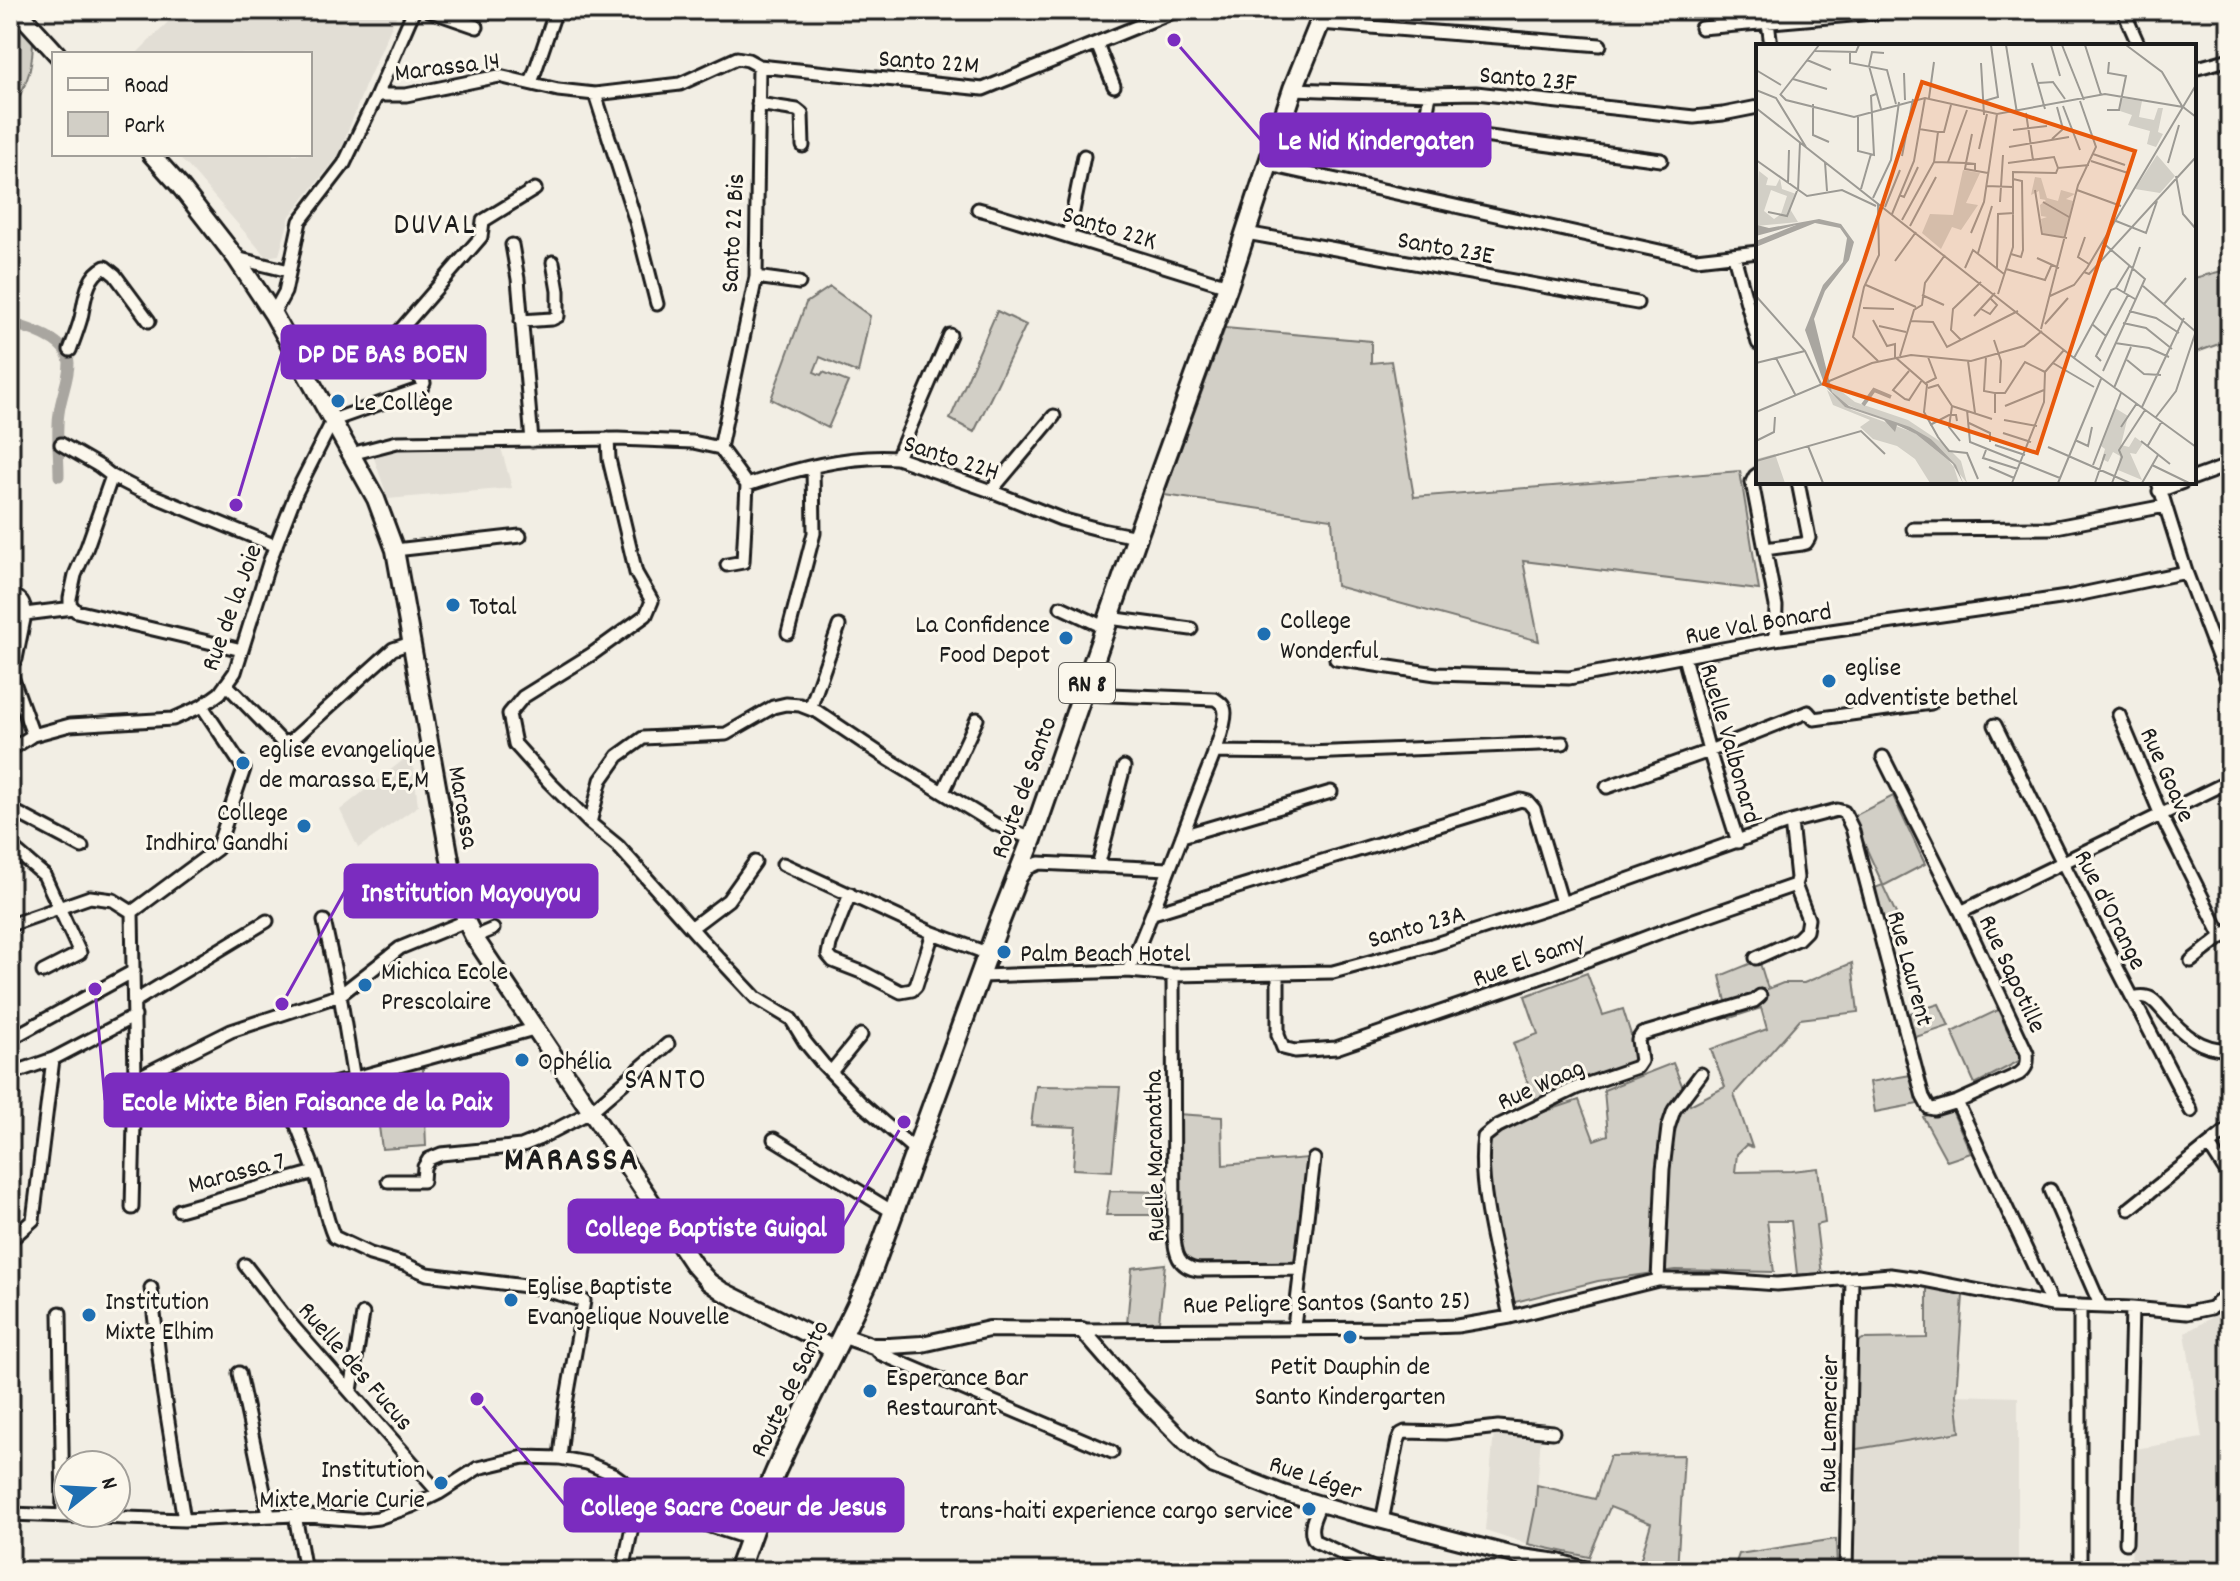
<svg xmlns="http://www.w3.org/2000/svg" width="2240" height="1581" font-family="Dekko,sans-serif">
<rect width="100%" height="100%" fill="#f2eee4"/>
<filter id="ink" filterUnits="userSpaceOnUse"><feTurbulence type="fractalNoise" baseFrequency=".0125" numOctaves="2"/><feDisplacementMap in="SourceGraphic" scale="16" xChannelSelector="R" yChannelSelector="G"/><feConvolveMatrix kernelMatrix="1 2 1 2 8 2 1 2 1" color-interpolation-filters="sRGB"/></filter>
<g filter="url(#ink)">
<path fill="#e2ded5" d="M180 10H399L365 86 339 155 290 216 279 255 266 257 187 165 174 154H310V54H136Z
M397 444H500L512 488 388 499 372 452Z
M412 753 418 806 358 848 340 810Z
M2230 1307V1571H2131L2135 1449 2202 1438 2185 1333Z
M1956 1395 2018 1397V1571H1849L1851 1450 1960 1431Z
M1494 1432 1541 1434 1536 1505 1528 1544 1485 1530Z"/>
<path fill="#d2cfc6" stroke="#777671" stroke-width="2" d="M33 22C34 66 31 76 10 115V33Z
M2230 269V340L2194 353V278Z
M830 287 870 316 858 373 820 357 814 372 821 375 823 372 848 382 828 428 771 399 806 303Z
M997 311 1026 325 974 432 950 419Z
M1225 328 1371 341V363L1391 361 1414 497 1740 471 1759 590 1523 561 1539 641 1336 586 1332 519 1164 495Z
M1893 796 1925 864 1883 886 1899 920 1881 929 1867 891 1883 885 1852 817Z
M1759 960 1768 989 1783 983H1804L1852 963 1858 1012 1800 1019 1734 1094 1752 1147 1746 1145 1737 1154 1735 1172 1792 1171 1818 1168 1825 1223 1816 1225 1822 1275 1797 1274 1791 1221H1767L1774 1272 1675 1270 1598 1281 1511 1303 1488 1186 1486 1142 1529 1117 1579 1100 1594 1140 1608 1135 1604 1090 1673 1063 1690 1105 1725 1087 1711 1049 1767 1029 1761 1008 1730 1018 1720 976Z
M1587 973 1603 1015 1623 1009 1640 1064 1536 1104 1513 1043 1538 1034 1525 996Z
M1939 1004 1949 1026 1913 1038 1907 1014Z
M1998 1010 2021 1060 1975 1084 1952 1032Z
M421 1062 423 1068 426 1146 382 1149 372 1074Z
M1911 1075 1918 1104 1875 1112 1870 1082Z
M1036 1086 1120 1087 1112 1171 1073 1169 1076 1127 1031 1125Z
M1949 1104 1971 1153 1947 1161 1923 1117Z
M1177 1114 1222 1117 1223 1165 1308 1158 1295 1263 1177 1262Z
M1110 1191 1166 1192V1215H1106Z
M1165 1264 1159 1321 1127 1324 1132 1268Z
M1927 1287 1963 1295 1956 1395 1960 1432 1851 1450 1856 1343 1863 1339 1927 1338Z
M1684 1455 1677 1571H1656L1639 1565 1651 1523 1610 1507 1589 1557 1528 1544 1536 1505 1537 1485 1595 1499 1610 1456Z
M1836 1539 1837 1571H1733L1739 1554Z"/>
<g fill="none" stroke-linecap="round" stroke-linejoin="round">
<path stroke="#a9a6a0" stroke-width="11" d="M10 323C28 328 69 340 69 363 69 379 61 396 59 413 56 433 59 455 59 476"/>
<g stroke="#1c1c1c" stroke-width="17">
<path id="minor" d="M428 10 477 27
M2123 10 2139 46
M1768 22 1771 46
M1320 23 1600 45
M1701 28 1909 10
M1097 44 1114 86
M2194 69 2230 59
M531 83 556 10
M1293 89 1430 94 1476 93 1694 117 1723 114 1758 107
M595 94 636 222 657 304
M1430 94 1426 116 1428 126 1431 129 1661 160
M377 95 414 10
M758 104 797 110 802 114 803 146
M1269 165 1696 259 1758 252
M978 209 993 213 1228 286
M1246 233 1637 303
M1068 236 1084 156
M512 245 518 279 532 441
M1734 256 1758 343
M236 258 289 271
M756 277 799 283
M273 314 285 292 300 221 344 164 377 95H406L499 76 558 90 595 94 680 84 737 58 748 60 759 66 983 89 1178 10
M521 321 552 319 558 316V291L553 262
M70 350C74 339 78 329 81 318 85 300 86 276 105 267L115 275 149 321
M608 439 609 459 636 573 652 601 646 615 592 654 523 697 509 714 515 744 549 782 590 823 618 846 700 938 756 998 791 1019 805 1042 823 1064 861 1103 916 1151
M61 444 99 466 112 476
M720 448 747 485C792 470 849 454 897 458L991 491 1061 519 1102 530 1137 537
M720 448 756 277 759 66
M351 454 397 442 618 439 693 442 720 448
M897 458 950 335
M1758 474 1755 476 1752 482 1776 606 1775 639
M2194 478 2230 465
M2158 482 2186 572 2230 688
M991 491 1054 416
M2159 491 2183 482
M1913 529 2051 528 2165 506
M1765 549 1802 544 1806 543 1809 538 1798 482
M395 550 520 536
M727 565 743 562 747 485
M10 595C21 597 25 602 25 614L73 608
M1061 607 1106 628
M1109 618 1191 629
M788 633 814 533 813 466
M242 650 76 611 70 604V598L75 575 87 547 112 476 137 489 276 546
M1684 657 1709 751 1738 842
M1336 659 1436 674 1569 678 1775 639 2067 597 2186 572
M10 663 16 659 25 614
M10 671 33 735
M226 684 283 743 292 740 393 649 411 643
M1083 694 1215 699C1221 703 1225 706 1225 713 1225 731 1207 771 1200 789 1177 850 1154 911 1128 971
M810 709 839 626
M2119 715 2161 815 2222 937
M1995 725 2063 863 2191 1111
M10 750 33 735 70 725 173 719 202 706 220 693 235 672 269 563 296 493 333 420 421 389 424 383 390 342 481 237 483 221 535 189
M1214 752 1308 753 1563 743
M1883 757 1961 912 2027 1053C2028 1063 2027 1068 2019 1074L1957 1102 2052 1305
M1607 787 1709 751 1808 712 1814 719 1931 703
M943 792 977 719
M10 809 82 847
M590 823 601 780 618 756 643 738 726 734 773 707 786 704 800 705 818 712 888 759 993 823 1032 839
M1182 836 1331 792
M10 846 44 875 80 953 43 972
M783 864 933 933 989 954
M1098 866 1124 767
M1022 876 1028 868 1039 863 1168 869
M850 894 830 944 828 955 833 961 864 973 901 992 912 990 916 986 933 933
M132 912 135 1079 132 1208
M132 912 217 849 244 769 202 706
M1961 912 2230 781
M1153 913 1521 800 1528 802 1534 809 1562 903
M324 921 340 995 354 1080
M10 925 90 897 113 900 132 912
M691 928 728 900 755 862
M474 937 493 929
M1756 958 1798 939 1806 931 1808 919 1795 885
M2191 961 2230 930
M1278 974V1035L1283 1048 1295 1051 1336 1048 1545 976 1671 928 1795 885 1797 878 1791 822
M1173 975 1174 1235C1175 1253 1178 1267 1198 1270L1300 1269
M981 976 1128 971 1173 975 1333 972 1432 945 1562 903 1791 822 1837 810 1844 812 1852 828 1923 1097 1929 1108 1934 1109 1957 1102
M2133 998C2135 997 2143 996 2146 997 2154 998 2159 1007 2165 1013 2182 1034 2202 1051 2230 1049
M135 1001 267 921
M10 1039 134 971
M831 1072 861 1035
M10 1074 53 1059 135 1016
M135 1079 231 1031 340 995 400 948 466 921
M774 1139 893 1212
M2209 1145 2230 1178
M315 1172C322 1194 325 1217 334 1237L370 1254 404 1264 427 1274 534 1287 584 1301 565 1409 560 1458
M388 1181H423L424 1167 429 1159 441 1154 521 1146 538 1139 590 1112 668 1044
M2050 1190 2101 1307
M2129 1209 2230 1128
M179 1210 315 1172 292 1113 304 1092 534 1029
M10 1237 15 1236 33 1220 53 1059
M245 1265 289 1322 439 1493
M1658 1280 1663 1169 1668 1128 1674 1110 1701 1074
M151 1288 163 1390 184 1520
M2080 1306V1571
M60 1313 63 1515
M1510 1317C1500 1267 1476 1186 1484 1137L1498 1126 1576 1088 1637 1067 1641 1061 1638 1040 1642 1034 1754 1001 1760 996
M1294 1327 1314 1159
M1082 1330 1404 1328 1457 1326 1510 1317 1658 1280H1721L1777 1284 1890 1275 1919 1279 2052 1305 2132 1308 2187 1313 2211 1308 2230 1293
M873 1346 881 1354 1112 1452
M239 1373 269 1515
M351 1391 363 1314
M1320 1504C1315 1516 1307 1529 1315 1541L1379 1571
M10 1514 184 1520 295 1515 362 1520 378 1518 412 1506 439 1493 478 1468 524 1457 560 1458 587 1463 613 1474 656 1505 713 1527 750 1539
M295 1515 305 1571
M1382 1521 1398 1441 1401 1434 1405 1432 1446 1433 1498 1427 1553 1432
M2126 1543 2132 1308
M623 1571 639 1493
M1846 1571 1852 1278"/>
</g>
<g stroke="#1c1c1c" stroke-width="20">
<path id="tertiary" d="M844 1336 873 1346H889L922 1344 989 1329 1082 1330 1142 1399 1185 1442 1214 1466 1283 1493 1348 1512 1522 1557 1558 1562 1590 1571"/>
</g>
<g stroke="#1c1c1c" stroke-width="22">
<path id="secondary" d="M17 10 57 54
M151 154 179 185 236 258 273 314 376 499 395 550 453 876 466 921 474 937 693 1264 709 1282 722 1291 808 1334 834 1351"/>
</g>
<g stroke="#1c1c1c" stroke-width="24">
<path id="primary" d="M738 1571C752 1534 763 1497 780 1462 808 1400 841 1341 869 1279L999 923 1032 839 1137 537 1228 286 1293 89 1325 10"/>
</g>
<use href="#minor" stroke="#fbf7ec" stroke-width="11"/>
<use href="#tertiary" stroke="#fbf7ec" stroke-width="14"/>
<use href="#secondary" stroke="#fbf7ec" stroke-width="16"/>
<use href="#primary" stroke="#fbf7ec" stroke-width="18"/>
</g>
</g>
<g fill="#1f6fb2" stroke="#fbf7ec" stroke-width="3">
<circle cx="338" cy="401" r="8"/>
<circle cx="453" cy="605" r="8"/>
<circle cx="1264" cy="634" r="8"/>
<circle cx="1066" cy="638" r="8"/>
<circle cx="1829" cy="681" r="8"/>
<circle cx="243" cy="763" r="8"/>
<circle cx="304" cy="826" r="8"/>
<circle cx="1004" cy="952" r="8"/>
<circle cx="365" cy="985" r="8"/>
<circle cx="522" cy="1060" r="8"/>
<circle cx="511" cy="1300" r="8"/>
<circle cx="89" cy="1315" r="8"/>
<circle cx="1350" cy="1337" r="8"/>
<circle cx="870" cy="1391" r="8"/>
<circle cx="441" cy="1483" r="8"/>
<circle cx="1309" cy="1509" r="8"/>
</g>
<g text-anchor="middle" stroke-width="6" stroke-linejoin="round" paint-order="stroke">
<rect fill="#fbf7ec" stroke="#5f5e5a" stroke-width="2" x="1059" y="663" width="56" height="40" rx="6"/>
<g font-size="24" font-weight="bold" fill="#1c1c1c">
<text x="1087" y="691">RN 8</text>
</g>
<g font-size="26" fill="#1c1c1c" stroke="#fbf7ec">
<text transform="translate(929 60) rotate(4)" y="9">Santo 22M</text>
<text transform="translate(447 65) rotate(-7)" y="9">Marassa 14</text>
<text transform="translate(1528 77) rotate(5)" y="9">Santo 23F</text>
<text transform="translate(1110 226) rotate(17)" y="9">Santo 22K</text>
<text transform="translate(731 233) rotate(-87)" y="9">Santo 22 Bis</text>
<text transform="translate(1446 246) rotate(10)" y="9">Santo 23E</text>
<text transform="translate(952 456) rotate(18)" y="9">Santo 22H</text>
<text transform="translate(230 607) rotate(-70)" y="9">Rue de la Joie</text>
<text transform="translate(1758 622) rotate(-10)" y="9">Rue Val Bonard</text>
<text transform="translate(1732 743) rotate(74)" y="9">Ruelle Valbonard</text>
<text transform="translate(2169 774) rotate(66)" y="9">Rue Goave</text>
<text transform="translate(1022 787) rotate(-70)" y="9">Route de Santo</text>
<text transform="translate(465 807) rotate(80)" y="9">Marassa</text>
<text transform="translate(2112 909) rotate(63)" y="9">Rue d'Orange</text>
<text transform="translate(1416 925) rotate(-16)" y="9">Santo 23A</text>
<text transform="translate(1528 958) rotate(-20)" y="9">Rue El Samy</text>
<text transform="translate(1912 968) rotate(75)" y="9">Rue Laurent</text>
<text transform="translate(2014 973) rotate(65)" y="9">Rue Sapotille</text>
<text transform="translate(1540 1083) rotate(-24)" y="9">Rue Waag</text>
<text transform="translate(1153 1156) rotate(-91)" y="9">Ruelle Maranatha</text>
<text transform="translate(236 1171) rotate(-15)" y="9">Marassa 7</text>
<text transform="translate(1326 1301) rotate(-1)" y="9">Rue Peligre Santos (Santo 25)</text>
<text transform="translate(357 1365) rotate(49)" y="9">Ruelle des Fucus</text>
<text transform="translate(788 1388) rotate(-64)" y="9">Route de Santo</text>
<text transform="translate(1827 1424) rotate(-89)" y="9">Rue Lemercier</text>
<text transform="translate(1316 1476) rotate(18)" y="9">Rue Léger</text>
</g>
<g font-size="26" fill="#1c1c1c" stroke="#fbf7ec" text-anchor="start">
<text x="354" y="410">Le Collège</text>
<text x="469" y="614">Total</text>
<text x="1280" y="628">College<tspan x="1280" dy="30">Wonderful</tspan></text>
<text x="1050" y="632" text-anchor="end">La Confidence<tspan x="1050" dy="30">Food Depot</tspan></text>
<text x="1845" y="675">eglise<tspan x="1845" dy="30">adventiste bethel</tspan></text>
<text x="259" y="757">eglise evangelique<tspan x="259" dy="30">de marassa E,E,M</tspan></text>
<text x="288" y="820" text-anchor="end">College<tspan x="288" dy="30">Indhira Gandhi</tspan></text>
<text x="1020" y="961">Palm Beach Hotel</text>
<text x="381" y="979">Michica Ecole<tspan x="381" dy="30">Prescolaire</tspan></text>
<text x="538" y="1069">Ophélia</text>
<text x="527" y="1294">Eglise Baptiste<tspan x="527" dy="30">Evangelique Nouvelle</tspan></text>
<text x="105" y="1309">Institution<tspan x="105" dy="30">Mixte Elhim</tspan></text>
<text x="1350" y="1374" text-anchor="middle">Petit Dauphin de<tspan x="1350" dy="30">Santo Kindergarten</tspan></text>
<text x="886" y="1385">Esperance Bar<tspan x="886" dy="30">Restaurant</tspan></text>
<text x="425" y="1477" text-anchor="end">Institution<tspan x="425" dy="30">Mixte Marie Curie</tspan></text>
<text x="1293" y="1518" text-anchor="end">trans-haiti experience cargo service</text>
</g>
<g font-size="30" letter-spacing="2" fill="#1c1c1c" stroke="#fbf7ec">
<text x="435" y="233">DUVAL</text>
<text x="666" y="1088">SANTO</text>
</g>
<g font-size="34" font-weight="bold" letter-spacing="2" fill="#1c1c1c" stroke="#fbf7ec">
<text x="572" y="1169">MARASSA</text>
</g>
</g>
<g transform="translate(1756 44)">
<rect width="440" height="440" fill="#f2eee4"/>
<path d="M365 54 386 57 383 73 398 76 402 64H407L402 88 407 90 400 103 391 100 394 87 372 81 376 71 364 67ZM401 111 419 132 404 149 379 145ZM3 119V127L12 134 10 141 20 142 24 134 26 145 40 150 34 165 42 178 0 182ZM15 146 31 152 25 170 18 175 8 167ZM207 126 224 129 210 159 222 161 205 186 196 183 185 205 166 189 174 170 197 171ZM279 133 285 134 291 154 302 157 305 146 319 150 310 155 317 157 309 193 287 190 285 175 291 173 285 172 284 161 290 156 284 155 283 147 275 151ZM72 337 99 358 152 376 188 400 205 417 211 439 175 395 92 361 77 350ZM71 346 96 366 159 389 197 420 203 439H174L159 415 141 402 117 395 104 383 114 376 77 361ZM359 364 372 372 365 401 373 403 379 393 387 399 380 410 374 409 386 436 362 426 364 412 357 408 352 418 346 415 349 405 345 402ZM19 410 29 439H0V415Z" fill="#d2cfc6" fill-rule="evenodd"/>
<path d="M63 175 85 180 98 198 93 216 69 247 58 275 76 348 93 362 154 383 175 395 200 421 207 439 197 420 160 390 141 381 139 388 128 376 89 363 69 342 49 286 67 241 87 218 91 194 84 184 59 179 0 203V197L40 181 0 192 1 181 13 184Z" fill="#a9a6a0"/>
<path fill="none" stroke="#a9a6a0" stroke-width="4" d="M107 361 118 346 135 353"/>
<path fill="none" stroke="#9c9a94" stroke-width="2" d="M250 1 261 69M295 1 304 32M306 1 328 56M329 1 345 51M370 1 406 28 426 62M59 7 100 8 103 1M94 8V19L131 26 140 60M51 16 75 26M225 19 228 71M276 19 289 65M0 26 25 41M148 29 149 56M37 35 71 45M282 39 297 38 309 55M0 46 20 54 50 103M24 50 30 56 98 73 169 54 241 70 349 50 427 63 440 73M24 51 63 1M173 54 178 18M228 57 242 53 235 1M57 60V91L73 98M307 62 324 106M0 64 318 314 440 403M125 65 113 22 116 8 128 9M351 66H363L370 32 352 29 353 18M270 69 277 116M102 73V107L118 111 115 52 120 50M257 86 291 82M182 88H188L195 61M216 90 210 119 219 120V126M296 95 307 85 301 63M253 103 313 93M223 105 231 70M337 110 369 121M146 112 157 55M0 116 51 152 86 146 120 162M335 117 372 129M69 118 71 147M178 118 210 119 209 125 232 129M192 118 211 66M252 119 298 113 302 124 333 121M412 119 423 81M420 132 427 170 440 185M32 140 33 106M230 142 257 143M105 145 115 110M279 146 286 190 311 194M321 146 365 162M42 147 44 98M143 151 148 153 162 123M117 154 135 116 143 58M244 158 247 111M287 158 313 173M122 160 123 211 108 243 97 293 122 317M129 163 144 126M12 168 31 172 41 147M136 170 158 117 169 54M146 176 178 118 182 88 163 85M360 177 390 189 401 157M154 182 180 133M215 189 228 158 241 70M329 193 322 213 333 220M346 198 389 235 347 327M222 209 236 162M255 210 265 213 267 206 266 137 257 135M281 214 303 224M139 217 160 188M209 224 217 206 248 230M241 225 242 170 258 169M250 225 289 236 296 220M328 228 333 230 440 113M110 241 160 263M387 242 440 288M360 244 374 221M368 249 384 203M242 250 257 203V128L300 129 302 124M166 251 188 261M0 252 49 307 65 340M294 252 318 241 331 224 440 41M408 260 430 234M107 264 138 265M225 265 234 270 241 261 235 255M373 267 400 274 423 289M218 272 239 249M117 276 131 302 139 300V313L171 341 168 368 182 393 193 407 211 409 222 435M154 277 177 278 191 303 262 267M367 279 390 284 416 305M289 280 312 254M336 280 350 292 340 312 345 317M123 282 150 288M285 285 322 141 340 103 324 57M350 292 372 251M205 296 195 286 197 265 225 238M238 296 245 317 244 339M359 299 393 304 413 313M144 312 158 266 166 261 169 239 189 211M230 313 228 347 239 349V369M20 314 40 352M318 314 355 246 360 244 379 255M371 316 388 330 405 331M212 317 219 369M0 319 49 307M297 319 338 343M153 327 137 346 149 355 153 356 166 336M170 339 180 334 172 313M172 344 182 341 196 362M358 344 375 303M239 349H249L269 318 289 328M196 362 236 375M196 362 193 383 204 397M249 362 288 346M386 363 428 274M211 366 214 398 304 434M0 368 116 319 155 311 215 317 268 302 286 287M400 373 420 347 440 287M248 376 281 382M213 379 234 389V398M174 381 193 371H200L201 377M365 383 381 359M247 389 275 398M319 396 332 402 336 383M0 397 18 388 19 373M385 397 414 420M239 401 269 411M52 402 67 439M292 403 374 439M391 403 406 377M230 406 227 414 262 425M0 417 105 387 129 410M337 421 365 349M396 421 433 439M233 423 258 434M256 439 288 358 289 328 308 306M302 439 345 335M339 439 349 410M356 439 366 413 363 406 389 366M386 439 402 411"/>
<path fill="#e8590c" fill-opacity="0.15" stroke="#e8590c" stroke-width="4" d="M166 38 379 107 281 409 68 340Z"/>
<rect width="440" height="440" fill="none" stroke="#1c1c1c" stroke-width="4"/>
</g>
<path fill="none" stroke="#7b2cbf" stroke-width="3" d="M1174 40L1261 140M236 505L282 352M282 1004L345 891M95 989L105 1100M904 1122L843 1226M477 1399L565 1505"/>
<g fill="#7b2cbf" stroke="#fbf7ec" stroke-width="3">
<circle cx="1174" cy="40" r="8"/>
<circle cx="236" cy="505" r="8"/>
<circle cx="282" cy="1004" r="8"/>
<circle cx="95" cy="989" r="8"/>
<circle cx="904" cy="1122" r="8"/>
<circle cx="477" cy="1399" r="8"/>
</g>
<g fill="#7b2cbf" stroke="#7b2cbf" stroke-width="3">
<rect x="1261" y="114" width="229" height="52" rx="8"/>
<rect x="282" y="326" width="203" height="52" rx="8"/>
<rect x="345" y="865" width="252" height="52" rx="8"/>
<rect x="105" y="1074" width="403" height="52" rx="8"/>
<rect x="569" y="1200" width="274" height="52" rx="8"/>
<rect x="565" y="1479" width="338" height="52" rx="8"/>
</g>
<g font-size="28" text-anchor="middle" font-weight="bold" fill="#fff">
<text x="1376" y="149">Le Nid Kindergaten</text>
<text x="383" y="362">DP DE BAS BOEN</text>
<text x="471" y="901">Institution Mayouyou</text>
<text x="307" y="1110">Ecole Mixte Bien Faisance de la Paix</text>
<text x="706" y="1236">College Baptiste Guigal</text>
<text x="734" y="1515">College Sacre Coeur de Jesus</text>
</g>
<rect width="2240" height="1581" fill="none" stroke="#fbf7ec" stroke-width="40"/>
<rect x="20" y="20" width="2200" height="1541" fill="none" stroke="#1c1c1c" stroke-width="3" filter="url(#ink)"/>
<rect x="52" y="52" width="260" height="104" fill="#fbf7ec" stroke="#a29f99" stroke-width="2"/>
<rect x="68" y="78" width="40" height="12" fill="#fbf7ec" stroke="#a29f99" stroke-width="2"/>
<text x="124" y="92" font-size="24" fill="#1c1c1c">Road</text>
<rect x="68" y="112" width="40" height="24" fill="#d2cfc6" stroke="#a29f99" stroke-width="2"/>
<text x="124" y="132" font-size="24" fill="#1c1c1c">Park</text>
<g transform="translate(92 1489) rotate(72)"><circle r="38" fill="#fbf7ec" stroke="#a29f99" stroke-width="2"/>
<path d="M0-6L14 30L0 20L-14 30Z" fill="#1f6fb2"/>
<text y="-12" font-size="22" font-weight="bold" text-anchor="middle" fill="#1c1c1c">N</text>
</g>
</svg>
